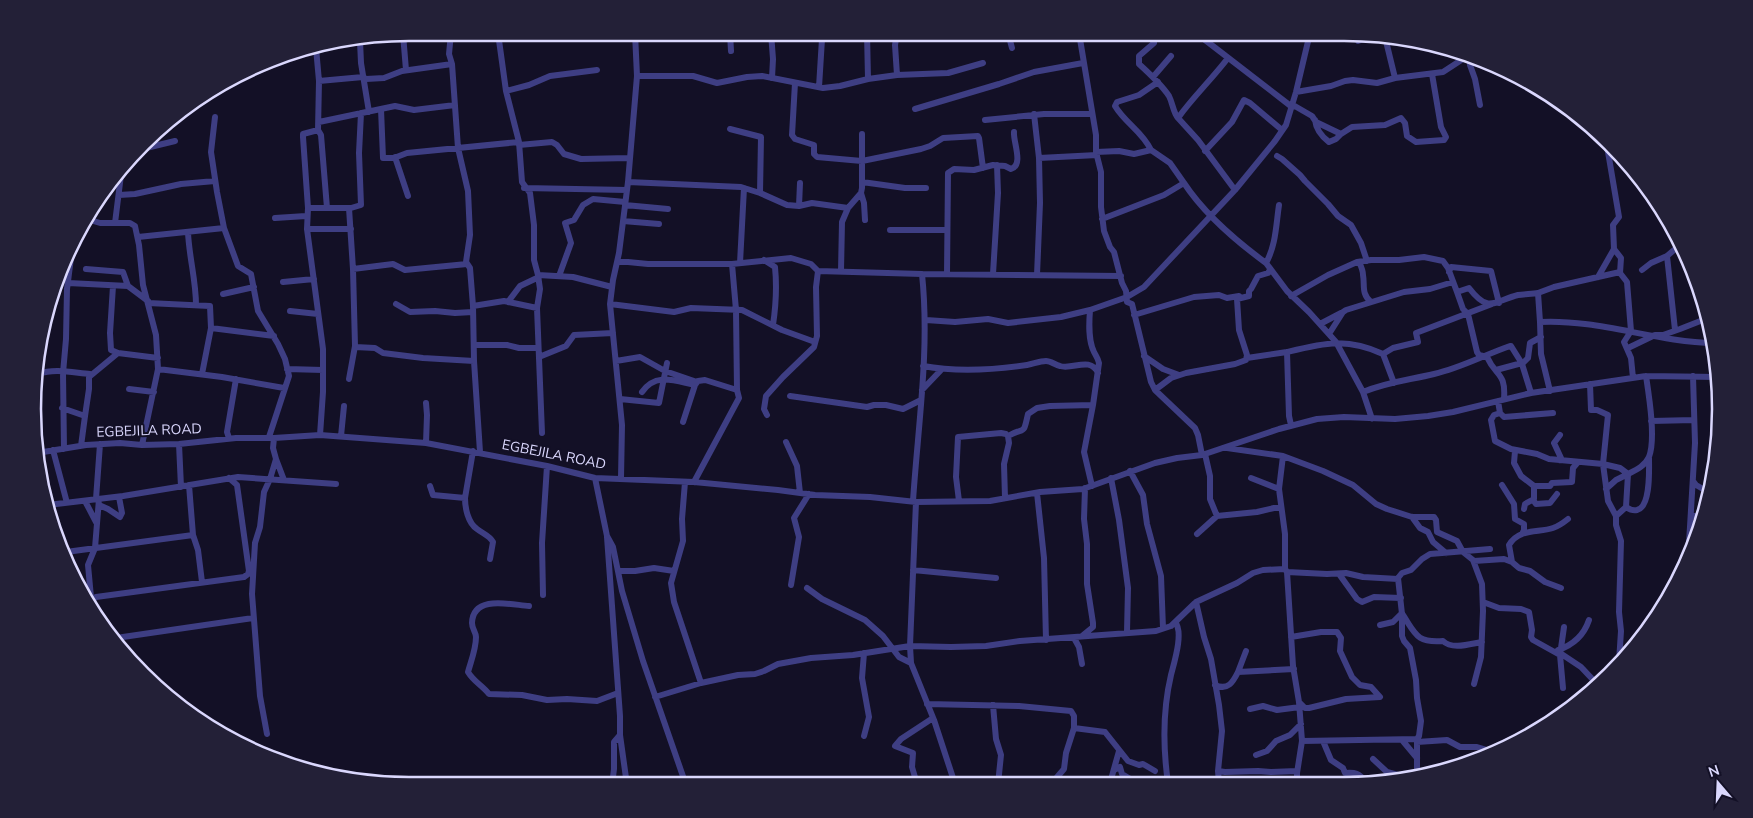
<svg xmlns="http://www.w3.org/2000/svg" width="1753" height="818" font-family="'Nunito Sans',sans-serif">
<rect width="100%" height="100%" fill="#131026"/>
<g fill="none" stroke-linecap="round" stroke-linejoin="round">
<path stroke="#3e3e83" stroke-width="6" d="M451 33 449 54 452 64 458 148 468 191 470 235 466 262 470 268 473 306 474 361 480 452
M498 33 506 91 519 142 522 182 530 193 534 225V260L538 275 540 289 537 308 542 433
M730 33 731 51
M771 33 773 59 772 78
M1008 33 1012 48
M1079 33 1096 135V152L1101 172V207L1104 231 1110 247 1114 252 1122 283 1126 291 1127 302 1132 304 1151 382 1155 390 1195 428 1198 435 1202 455
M1196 33 1292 107
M403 34 406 70
M794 34 801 35 802 38 804 39H822L819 87
M1385 37 1395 78
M360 41 361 63 369 112
M1358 41 1374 35
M1154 43 1139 56V64C1150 74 1161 84 1169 96 1173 104 1173 112 1178 118
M316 48 319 81 318 130 303 134V137L308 208 307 229 323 349V392L320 435
M292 52 317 51
M1471 56 1470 65 1475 79 1480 105
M1228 58C1212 79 1193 97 1178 118L1198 140 1235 190
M897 75 895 45 897 33
M637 76H693L717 83 747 77 762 76 823 88 840 86 868 79 867 33
M1153 77 1171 56
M868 79 897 75 948 73 983 63
M319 81 363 77 366 79 384 78 402 71 452 64
M795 83 792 135 795 139 814 145V154L817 157 862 161 921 149 930 146 943 138 978 136 979 138 983 168
M506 91 529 85 550 76 597 70
M1296 92 1331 86 1345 81 1353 80 1377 83 1395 78 1443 72 1469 55
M1293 105 1312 116 1316 122 1341 134 1352 127 1385 125 1401 118 1405 123 1407 136 1416 142 1444 140 1446 137 1441 127 1432 74
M381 109 383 158H394L407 153 519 142
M915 109 999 84 1034 72 1083 63
M1034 114 1039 158 1040 203 1037 275
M215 117 211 152 217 192 224 228 238 266 251 274 258 311 278 344 285 359 289 376 269 437
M985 120 1044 114H1092
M1315 120C1316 129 1321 136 1329 142L1336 139 1341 134
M319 122 395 106 414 110 455 105
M730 129 761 137 760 193 787 205 799 206
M318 130 321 135 327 208
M1606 140 1619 217 1613 225 1614 249 1621 258 1620 273 1627 282 1631 331 1624 342 1631 358 1633 378
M519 145 552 142 557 145 564 154 581 159 630 158
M142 149 175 141
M1151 150C1142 131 1125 123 1115 106L1117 102 1139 95 1158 82
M1205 151 1232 122 1244 100 1250 103 1282 130
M1096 152 1119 151 1134 154 1151 150 1170 163 1184 183
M1277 156 1282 159 1300 175 1305 181 1328 204 1338 216 1351 225 1361 243 1367 261
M395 157 408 196
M1039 158 1097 155
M628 182 741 187 760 193
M862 182 905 188H926
M800 183 799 206 812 203 848 208
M524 188 627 190
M861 193 864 203 865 220
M119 195 135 194 181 184 215 181
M625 205 668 209
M1279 205C1276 225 1276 245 1266 263L1287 291 1309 312 1336 342 1363 392 1372 419
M308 208H351L361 205 359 153 361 113
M275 218 306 216
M1102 219 1164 195 1184 183C1205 215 1236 241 1266 263
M83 221 90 220 100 223H130L135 226 139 245 143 285 156 335 158 369 142 445
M623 221 659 224
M115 223 121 175
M307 229H351
M890 230H947
M188 232C189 257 196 280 196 305
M138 237 224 228
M1667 256 1675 330
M764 260 775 267C777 287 776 305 773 325
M617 262H628L648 264H732L791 258 811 264 818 271 922 274 1121 276
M1359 262C1361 266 1363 270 1363 275 1365 285 1361 294 1371 302
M740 263 744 188
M86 269 123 272 128 286
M353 269 393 264 405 270 467 264
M1642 270 1651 263 1667 256 1681 244
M841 271 842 222 848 208 861 193 862 188V134
M1449 272 1451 267 1491 271 1499 303
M947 274 948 173 954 169 974 170 993 165 1005 166 1011 169C1024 165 1013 142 1014 132
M993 274 998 193 997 165
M538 275 573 277 612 287
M559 276 571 243 565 223 574 220 583 205 593 199 625 202
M1598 277 1614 249
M283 282 314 279
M68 283 128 286 148 301
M113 286 110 333 111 350 118 353
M1457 292 1463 309 1468 314 1477 352 1479 355 1487 357C1496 377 1506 372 1504 399
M1538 293 1554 287 1620 272
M223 294 254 287
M1291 296 1328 275 1357 262 1371 260H1399L1424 257 1443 261 1448 268 1457 292 1469 288C1489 314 1494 301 1518 295 1524 294 1532 294 1538 293L1540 322C1599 319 1655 342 1714 343
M508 302 520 286 539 277
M148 303 210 306 211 328 202 374
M396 304 410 312 435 311 455 313 473 312
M610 304 674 312 691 308 742 310 782 330 815 342
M473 306 504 301 537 308
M290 311 318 314
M1134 315 1194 297 1219 295 1227 298 1239 296
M926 320 955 322 988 319 1008 323 1061 317 1090 310
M1540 322 1541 354 1550 391
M1320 324 1341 313
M211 328 274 336
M1329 334 1343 312 1346 310 1404 292 1430 289 1453 282
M39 339 41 341 39 374C54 368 75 373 90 374
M475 345H507L519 348H538
M355 347 375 348 383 353 423 358 474 361
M1628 348 1655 335H1663L1680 329 1708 318
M1144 356 1163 369 1179 375
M539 357 566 346 574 335 613 333
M1247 358 1287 352
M616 361 640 357 665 371 697 382
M923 366C956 372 993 370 1027 365 1033 364 1040 361 1046 361 1051 361 1055 365 1060 366 1073 370 1090 356 1098 373
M158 369 222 377 284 388
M287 369 323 370
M1496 370 1522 363
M349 379 355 346 353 269 349 208
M1394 383 1383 354 1393 348 1418 342 1416 333 1492 304
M129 389 154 392
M922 390 942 369
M1155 390 1171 378 1186 373 1235 364 1246 360 1247 355 1239 330 1237 299 1249 296V291L1251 289 1258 276 1268 273 1270 270
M642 392C656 372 675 381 695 385
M1363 392C1387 382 1409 380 1434 374 1461 368 1484 355 1510 346H1511L1521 362
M1531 393 1522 364 1528 358 1530 343 1541 337
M790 396 867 407 874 405H886L903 409 921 400
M620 399 659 403 667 363
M1498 401 1500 413 1494 415 1491 420 1495 441 1511 449 1537 454 1549 459 1603 464 1608 415 1597 410H1591L1590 384
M62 408 85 416 89 389V377L118 353 158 358
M1500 413 1504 417 1553 413
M767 415 764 409 766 396 783 377 814 347 817 336 816 287 818 271
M1651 421 1694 420
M683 422 695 385 698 381 705 380 737 390
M1291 425 1289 416 1287 352C1324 343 1347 337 1383 354
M34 427V396L39 374
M341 436 344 406
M229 438 227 432 236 379
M786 442 797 466 800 493
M426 443 427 415 426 403
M179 444 181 487
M81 446 85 416
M1227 448 1283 456 1279 489 1285 534V569L1287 572 1293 666 1299 702 1302 741 1297 773V783
M64 449 63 373 66 339 67 289 72 250
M53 450 67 503
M1515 451 1514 463 1521 476 1534 486V499L1525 504 1524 509
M37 453 86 445 120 443 142 445 179 444 236 438H274L320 435 426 443 547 466 595 478 694 482 778 490 815 495 870 497 916 502 990 501 1040 492 1083 489 1155 463 1177 458 1202 455 1279 429 1317 419 1344 417 1395 419 1428 416 1453 412 1531 393 1646 376 1717 377
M1205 454 1210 476V499L1217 516 1257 512 1274 508H1281
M1283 456 1323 471 1353 485 1376 504 1387 509 1412 517H1434L1436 520 1437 532 1457 541 1463 552 1473 560 1482 584 1483 611 1481 657 1474 684
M276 459 284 480
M1559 460 1561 458 1554 443 1560 435
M1130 471 1143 495 1147 524 1161 576 1163 628
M595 478 607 536 613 547 622 591 643 661 686 785
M621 478 622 425 610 304 613 280 619 253 628 182 637 76 635 33
M1111 478 1119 520 1128 588 1127 632
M1251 478 1279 489
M1693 481 1696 485 1710 493
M685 482 682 519 683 541 671 583 674 602 701 683
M694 482 739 398 737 390 736 310 732 264
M1502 485 1514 504 1515 519 1524 524V530L1522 534
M430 486 433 495 465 498 473 451
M1092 486 1084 452 1093 405
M1534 486H1550L1552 483 1572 482 1573 468 1578 462
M1606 489 1616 480 1628 474
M1037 493 1044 558 1046 640
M465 498C465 508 468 523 477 529 483 534 489 535 493 542L490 559
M1005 498 1004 464 1009 443 1008 436
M96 499 100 444
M1533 500 1536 504 1550 503 1557 494
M85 501 96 522
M913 501C918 425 930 350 922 274
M959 501 956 477 958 437 1001 433 1006 434 1008 436C1025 426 1023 437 1028 414L1037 408 1050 406 1093 405 1099 363C1098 358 1096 356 1094 352 1088 340 1089 323 1090 310L1127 297 1144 287 1235 190 1275 141 1286 125 1296 92 1310 33
M916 502 910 646 911 663 934 720 955 784
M48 505 123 496 238 477 336 484
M99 505 108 509 120 517 122 513 119 497
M1626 507C1629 509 1634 511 1637 510 1651 507 1649 469 1649 458
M1616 516 1608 501 1603 464 1620 468 1628 474
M1691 516H1703
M1412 517 1420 528 1428 532 1433 542 1446 553
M1197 534 1217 516
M193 535 198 550 202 582
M607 537 620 716V735L614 742V769L612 785
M66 552 193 535 189 485
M1688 560 1695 443 1693 376
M1474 561 1504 559 1512 562 1509 545C1519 528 1538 533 1553 528 1559 526 1563 523 1568 519
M1512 562 1519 568 1530 571 1545 582 1561 588
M913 570 996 578
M618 571H635L654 568 674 571
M1287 572 1327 574 1346 573 1363 577 1398 579
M1339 574 1357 599 1362 602 1374 597 1401 598
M791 585 799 537 794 518 809 494
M807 588 822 599 865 620 883 636 899 657 911 663
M543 595 542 543 547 466
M92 600 96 597 244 577 248 574 249 571 237 485 229 478
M1196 602 1204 637 1211 659 1219 705 1222 731 1218 771 1219 783
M1483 602 1499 608 1521 609 1529 612 1532 630 1531 637 1533 640 1560 655 1564 627
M529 606C512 605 473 594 472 623 472 629 476 632 476 637 476 649 471 661 468 672 474 682 482 685 489 694L522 695 547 700 567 699 597 701 618 693
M92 608 88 565 95 548 99 499
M1403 615C1416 635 1417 643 1443 641 1452 650 1470 644 1482 642
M1380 625 1393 622 1402 613
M1082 636 1093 627V623L1087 584V544L1084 519 1085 488
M1291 637 1321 632H1337L1341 638 1340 651 1352 677 1360 685 1371 687 1380 697 1346 699 1309 708H1305L1299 702
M116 638 253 618
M1074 638 1079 647 1082 664
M1558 650C1573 645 1584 635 1589 620
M1246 651 1238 672 1294 669
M864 653 862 678 869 717 864 736
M1560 653 1581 667 1597 684
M1560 655 1563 688
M1619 662 1621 631 1619 612 1621 541 1616 525V516L1626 507 1628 474C1636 470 1645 466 1649 457 1656 439 1649 396 1646 376
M1215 685C1228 691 1233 682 1238 672
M655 697 701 683 738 675 755 674 764 671 778 664 811 658 853 655 910 646 951 647 986 646 1020 641 1156 631 1171 626 1196 602 1237 583 1253 573 1263 570 1285 569
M927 704 1019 706 1071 711 1074 716V728L1105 732 1128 761 1139 765 1143 764 1155 771
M993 705 996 739 1001 755 998 784
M1250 709 1263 706 1277 710 1300 707
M267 734 260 696 252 594 255 543 260 527 264 492 270 479 276 459 273 448 274 438
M620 735 627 785
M1417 739 1419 736 1421 721 1417 698 1416 680 1410 648 1404 641 1402 636V614L1398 578 1402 573 1411 570 1422 559 1430 554 1490 549
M1402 740 1417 758
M1302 741 1417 739V776
M1323 741 1331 760 1343 768 1345 773C1355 772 1359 773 1366 782
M1417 742 1447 740 1460 747H1477L1487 750H1501
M1514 742 1518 737
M1256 755 1267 751 1276 741 1290 735 1301 724
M1373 759 1387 772 1409 778
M1114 770 1120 767 1122 774 1137 783
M1218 771 1225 772 1258 771 1271 772 1297 771
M1052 783 1064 769 1066 753 1074 728
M1110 783 1119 751
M1168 783C1163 748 1163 709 1171 675 1174 663 1184 632 1175 622
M917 784 912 767 913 753 895 746 901 739 933 718"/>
</g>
<g text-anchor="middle" stroke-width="4" stroke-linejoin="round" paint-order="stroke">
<g font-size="14" fill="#dad7fd" stroke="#131026">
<text transform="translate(149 430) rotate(-2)" y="5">EGBEJILA ROAD</text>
<text transform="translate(554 454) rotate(11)" y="5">EGBEJILA ROAD</text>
</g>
</g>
<path d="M0 0H1753V818H0ZM409 41H1344A368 368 0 0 1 1712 409V409A368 368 0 0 1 1344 777H409A368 368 0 0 1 41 409V409A368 368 0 0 1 409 41Z" fill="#232037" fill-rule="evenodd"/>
<path fill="none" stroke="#dad7fd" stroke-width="2.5" d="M409 41H1344A368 368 0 0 1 1712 409V409A368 368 0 0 1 1344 777H409A368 368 0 0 1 41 409V409A368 368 0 0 1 409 41Z"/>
<g transform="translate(1718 783) rotate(341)" stroke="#131026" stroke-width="4" paint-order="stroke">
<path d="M0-4L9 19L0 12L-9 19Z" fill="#dad7fd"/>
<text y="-8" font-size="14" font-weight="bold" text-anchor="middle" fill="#dad7fd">N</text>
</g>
</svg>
